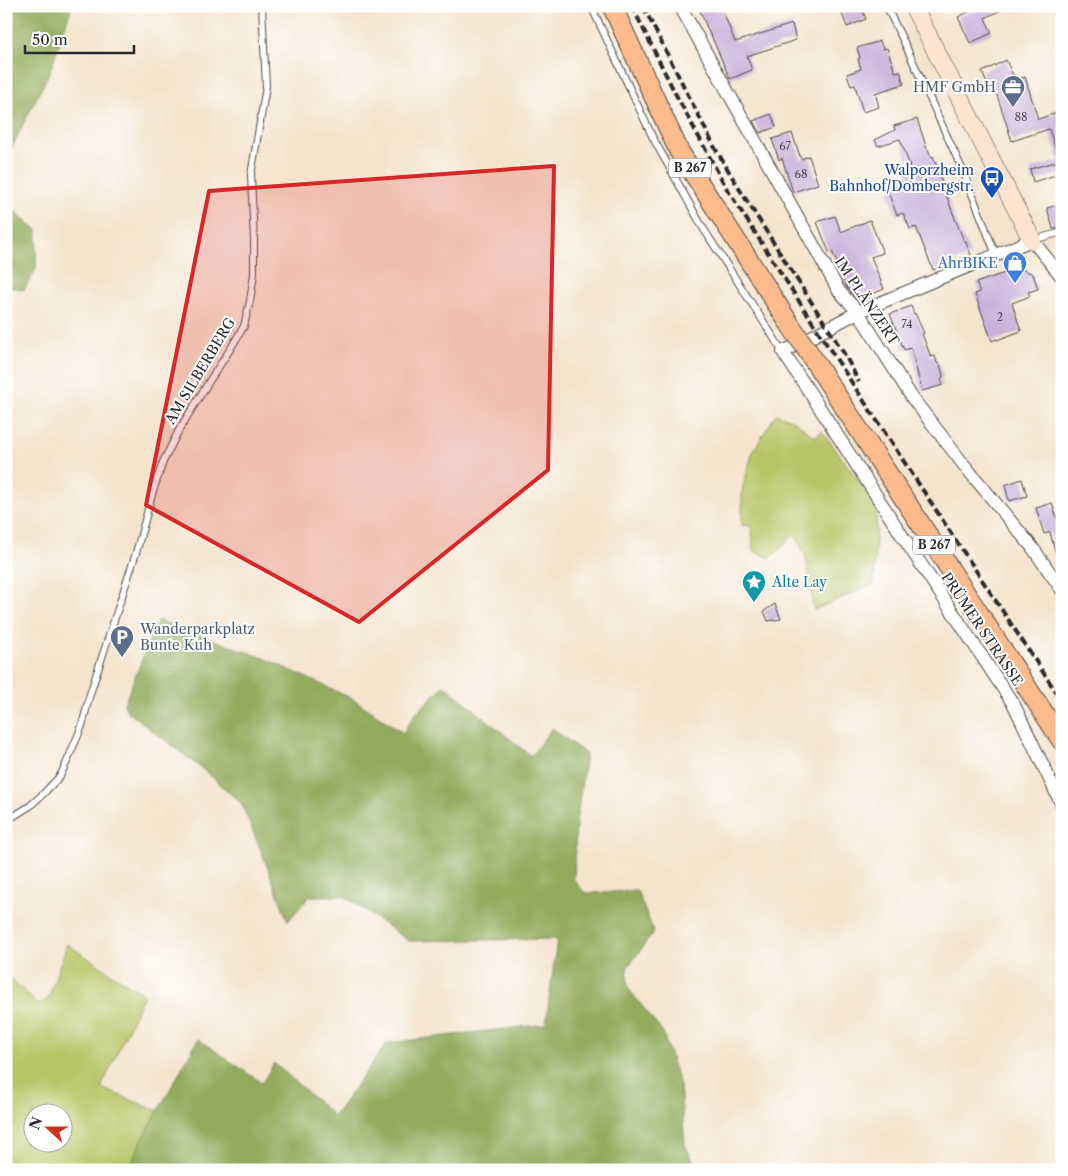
<svg xmlns="http://www.w3.org/2000/svg" width="1068" height="1176" font-family="'Libre Caslon Text',serif">
<rect width="100%" height="100%" fill="#fff"/>
<filter id="ink" filterUnits="userSpaceOnUse"><feTurbulence type="fractalNoise" baseFrequency=".02" numOctaves="2"/><feDisplacementMap in="SourceGraphic" scale="10" xChannelSelector="R" yChannelSelector="G"/><feConvolveMatrix kernelMatrix="1 2 1 2 8 2 1 2 1" color-interpolation-filters="sRGB"/></filter>
<filter id="wash" filterUnits="userSpaceOnUse"><feTurbulence type="fractalNoise" baseFrequency=".0096" numOctaves="4" result="noise"/><feDisplacementMap in="SourceGraphic" scale="20" xChannelSelector="R" yChannelSelector="G"/><feGaussianBlur stdDeviation="1.12" result="paint"/><feColorMatrix in="noise" values="0 0 0 0 0 0 0 0 0 0 0 0 0 0 0 0 0 1.4 0 .05"/><feComposite in="paint" operator="in"/></filter>
<g filter="url(#wash)">
<rect width="100%" height="100%" fill="#f5e4cd"/>
<path fill="#b8c668" stroke="#72784a" fill-rule="evenodd" d="M776 414 794 421 814 437 822 431 877 505 874 584 814 610 806 558 795 533 771 558 753 551 752 527 742 525V490L753 451Z
M67 944 144 995 101 1088 158 1111 137 1149 130 1170H6V973L38 1005 48 999ZM32 1114H62V1144H32Z"/>
<path fill="#92ab5c" stroke="#5e6b44" d="M6 6H72L50 71 6 159Z
M6 204 37 230 36 269 24 290 6 286Z
M158 620 264 658 355 700 403 733 415 714 444 685 531 756 552 728 586 754 576 824 574 880 585 893 637 891 654 932 627 968 628 988 663 1033 680 1085 685 1145 698 1170H130L137 1149 198 1039 262 1083 274 1063 334 1116 387 1043 546 1024 557 939 409 941 344 896H310L288 921 260 848 241 803 205 771 127 711 124 704Z"/>
<g id="blocks">
<path fill="#cbb0da" d="M698 6H721L735 42 792 24 796 40 747 56 752 70 730 79 711 35H710Z
M839 6H861L866 19 847 27Z
M981 6H1009L985 18 992 33 970 43 958 17Z
M880 41 883 49 887 48 895 72 900 71 904 84 875 93 879 107 863 112 855 85 851 86 847 74 861 69 858 59 860 58 857 48Z
M1006 60 1015 80 1025 77 1038 119 1062 111V159L1059 160 1049 129 1012 141 998 98 991 82 987 84 982 72Z
M771 114 776 127 760 133 753 121Z
M917 119 927 149H928L931 157 933 156 952 211 964 241 965 240 971 255 933 270 916 227 910 229 903 213 897 215 888 192 911 184 905 167 910 166 900 139 878 146 875 140 895 130 894 126Z
M792 133 801 159 809 156 818 184 793 192 782 158 779 160 772 139Z
M1062 160V173L1033 182 1030 169Z
M1062 204V227L1053 229 1047 208Z
M835 216 841 232 870 220 883 253 871 257 884 289 858 300 847 288 832 251 829 252 817 222Z
M1019 268 1033 274 1038 289 1028 292 1030 296 1012 303 1021 331 997 340 996 339 992 341 975 294 980 292 976 283Z
M911 306 914 314 915 313 924 333 922 334 931 357 935 356 937 363 940 364 943 376 941 379 943 385 922 391 911 348 904 350 890 314Z
M1022 479 1027 496 1009 501 1005 485Z
M1052 503 1062 534V561L1058 562 1050 532 1044 534 1036 508Z
M775 604 781 619 768 621 764 611Z"/>
</g>
</g>
<g filter="url(#ink)">
<use href="#blocks" fill-opacity="0" stroke="#494743" stroke-width="1"/>
<g fill="none" stroke-linecap="round" stroke-linejoin="round">
<g stroke="#494743" stroke-width="8">
<path id="lane" d="M591 6 653 138 703 228 783 352
M886 6 904 42 963 171 996 255
M1033 240 1062 232
M6 820 14 816 30 806 44 793 60 776 66 764 82 726 90 694 136 553 153 491 163 462 179 430 210 380 231 348 244 326 250 301 254 274V241L251 175 266 87 262 6"/>
</g>
<g stroke="#494743" stroke-width="14">
<path id="street" d="M680 6 839 291 858 312 913 399 964 465 1032 547 1062 590
M1062 277 1032 240 858 312 783 352 810 393 903 537 1014 705 1062 805"/>
</g>
<g stroke="#494743" stroke-width="19">
<path id="secondary" d="M913 6 1032 240"/>
</g>
<g stroke="#494743" stroke-width="21">
<path id="primary" d="M612 6 679 151 787 320
M807 350 1062 741"/>
</g>
<use href="#lane" stroke="#fff" stroke-width="6"/>
<use href="#street" stroke="#fff" stroke-width="12"/>
<use href="#secondary" stroke="#fde4d1" stroke-width="18"/>
<use href="#primary" stroke="#fbbb8c" stroke-width="19"/>
<path stroke="#2b2b2b" stroke-width="4" stroke-dasharray="8 4" stroke-linecap="butt" d="M632 6 675 93 727 189 829 348 1062 701
M643 6 715 148 740 190 845 355 859 382"/>
<g stroke="#494743" stroke-width="21" stroke-linecap="butt">
<path id="primary-bridge" d="M787 320 807 350"/>
</g>
<use href="#primary-bridge" stroke="#fbbb8c" stroke-width="19"/>
</g>
</g>
<path fill="#d62828" fill-opacity="0.2" stroke="#d62828" stroke-width="4" stroke-linejoin="round" d="M554 166 548 470 359 622 146 505 209 191Z"/>
<defs>
<g id="office-pin" transform="scale(1.25)"><path d="M0 17L-7.5 6A9.5 9.5 0 1 1 7.5 6Z" fill="#5c6f8a" stroke="#fff"/><path d="M-6-3h4V-5.5h4V-3h4V5H-6ZM-1-4.5V-3h2v-1.5ZM-6 0V1H6V0Z" fill="#fff"/></g>
<g id="bus-pin" transform="scale(1.25)"><path d="M0 17L-7.5 6A9.5 9.5 0 1 1 7.5 6Z" fill="#1a4fb4" stroke="#fff"/><path d="M-5-6H5V4H4V6H2V4H-2V6H-4V4H-5ZM-3.5-4V0h7V-4ZM-3.5 1.2v1.5H-2V1.2ZM2 1.2v1.5H3.5V1.2Z" fill="#fff"/></g>
<g id="shop-pin" transform="scale(1.25)"><path d="M0 17L-7.5 6A9.5 9.5 0 1 1 7.5 6Z" fill="#3f7fe0" stroke="#fff"/><path d="M-5-2.5h2.3a2.7 3.5 0 0 1 5.4 0H5L5.5 6h-11ZM-1.5-2.5h3a1.5 2.3 0 0 0-3 0Z" fill="#fff"/></g>
<g id="sight-pin" transform="scale(1.25)"><path d="M0 17L-7.5 6A9.5 9.5 0 1 1 7.5 6Z" fill="#0f9aa8" stroke="#fff"/><path d="M0-6L1.8-2.2L6-1.7L2.9 1.2L3.7 5.4L0 3.3L-3.7 5.4L-2.9 1.2L-6-1.7L-1.8-2.2Z" fill="#fff"/></g>
<g id="parking-pin" transform="scale(1.25)"><path d="M0 17L-7.5 6A9.5 9.5 0 1 1 7.5 6Z" fill="#5c6f8a" stroke="#fff"/><path d="M-3.5-5.5H1a3.5 3.5 0 0 1 0 7H-1V5.5H-3.5ZM-1-3.4V-.6H.8a1.4 1.4 0 0 0 0-2.8Z" fill="#fff"/></g>
</defs>
<g fill-rule="evenodd">
<use href="#office-pin" x="1013" y="87"/>
<use href="#bus-pin" x="992" y="178"/>
<use href="#shop-pin" x="1015" y="263"/>
<use href="#sight-pin" x="754" y="582"/>
<use href="#parking-pin" x="122" y="637"/>
</g>
<g text-anchor="middle" stroke-width="4" stroke-linejoin="round" paint-order="stroke">
<g font-size="11" fill="#534c57">
<text x="1021" y="121">88</text>
<text x="785" y="150">67</text>
<text x="801" y="178">68</text>
<text x="1000" y="321">2</text>
<text x="907" y="328">74</text>
</g>
<g fill="#fff" stroke="#6b6b6b" stroke-width="1">
<rect x="669" y="158.5" width="42" height="19" rx="4"/>
<rect x="913" y="535.5" width="42" height="19" rx="4"/>
</g>
<g font-size="12" font-weight="bold" fill="#2b2b2b">
<text x="690" y="172">B 267</text>
<text x="934" y="549">B 267</text>
</g>
<g font-size="14" fill="#4e5e75" stroke="#fff" text-anchor="end">
<text x="996" y="92">HMF GmbH</text>
<text x="140" y="634" text-anchor="start">Wanderparkplatz<tspan x="140" dy="16">Bunte Kuh</tspan></text>
</g>
<g font-size="14" fill="#164399" stroke="#fff" text-anchor="end">
<text x="974" y="175">Walporzheim<tspan x="974" dy="16">Bahnhof/Dombergstr.</tspan></text>
</g>
<g font-size="14" fill="#366cbe" stroke="#fff" text-anchor="end">
<text x="998" y="268">AhrBIKE</text>
</g>
<g font-size="14" fill="#2b2b2b" stroke="#fff">
<text transform="translate(867 301) rotate(56)" y="5">IM PLÄNZERT</text>
<text transform="translate(200 371) rotate(-59)" y="5">AM SILBERBERG</text>
<text transform="translate(982 629) rotate(56)" y="5">PRÜMER STRASSE</text>
</g>
<g font-size="14" fill="#0d838f" stroke="#fff" text-anchor="start">
<text x="772" y="587">Alte Lay</text>
</g>
</g>
<rect width="1068" height="1176" fill="none" stroke="#fff" stroke-width="25"/>
<g transform="translate(48 1128) rotate(291)"><circle r="24" fill="#ffffff" stroke="#aaaaaa"/>
<path d="M0-4L9 19L0 12L-9 19Z" fill="#c8321e"/>
<text y="-8" font-size="14" font-weight="bold" text-anchor="middle" fill="#2b2b2b">N</text>
</g>
<path d="M25 45v8h109v-8" fill="none" stroke="#2b2b2b" stroke-width="2.5"/>
<text x="32" y="45" font-size="15" fill="#2b2b2b" stroke="#ffffff" stroke-width="4" paint-order="stroke">50 m</text>
</svg>
